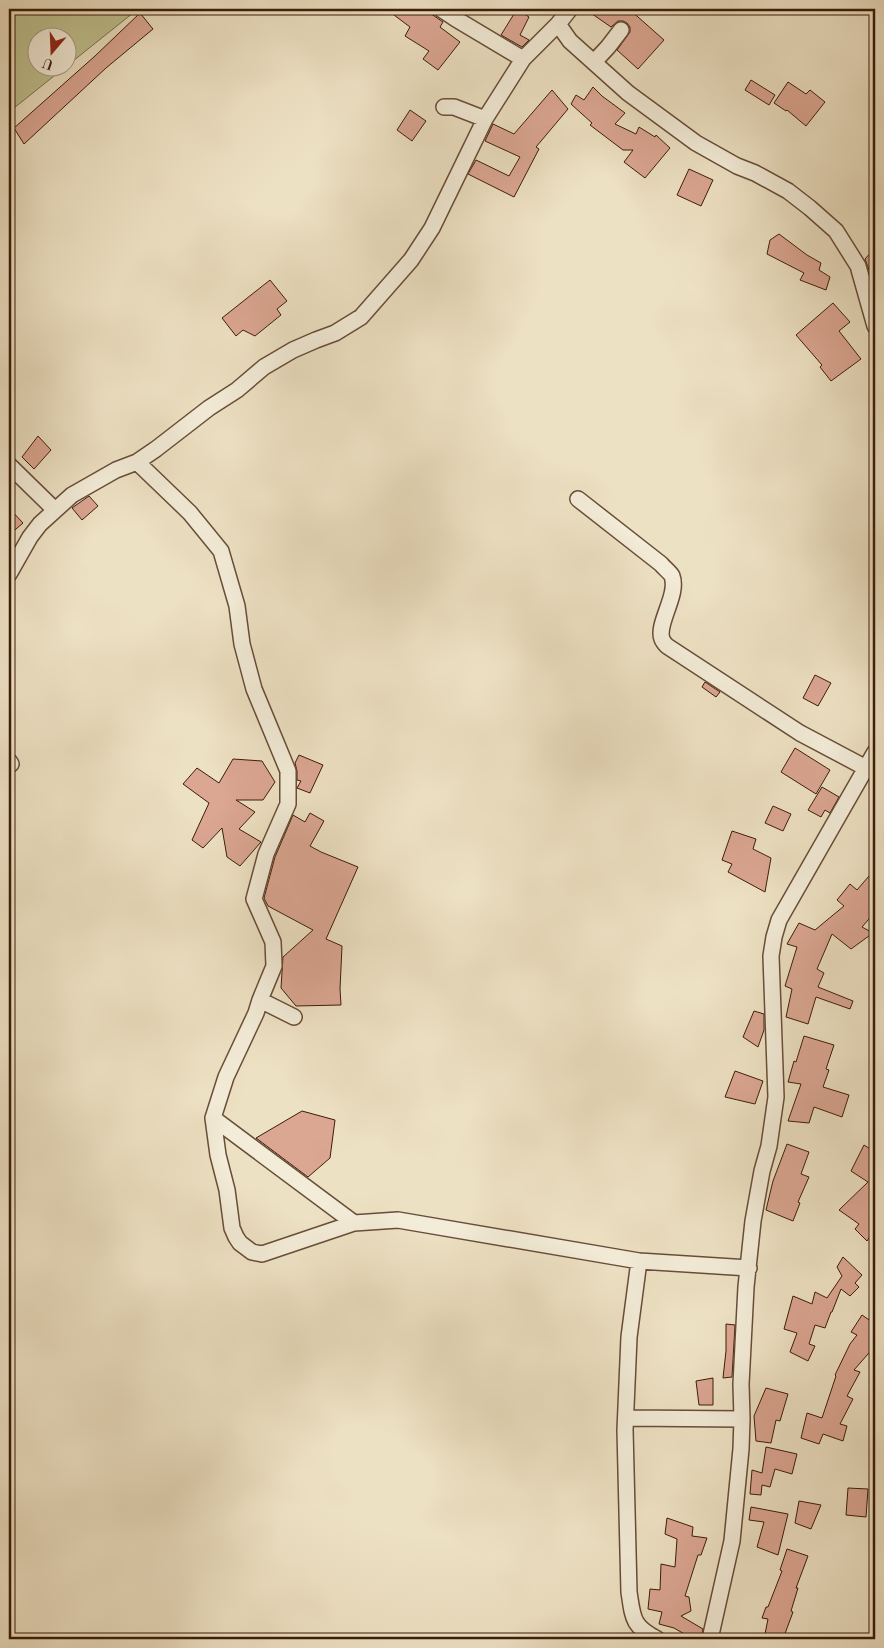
<svg xmlns="http://www.w3.org/2000/svg" width="884" height="1648" font-family="'Old Standard TT',serif">
<rect width="100%" height="100%" fill="#ede1c3"/>
<filter id="stains"><feTurbulence type="fractalNoise" baseFrequency=".004" numOctaves="4"/><feColorMatrix values="0 0 0 0 .2 0 0 0 0 .09 0 0 0 0 .02 0 0 0 .5 -.17"/></filter>
<radialGradient id="worn" r=".72"><stop offset=".6" stop-color="#630" stop-opacity="0"/><stop offset="1" stop-color="#630" stop-opacity=".3"/></radialGradient>
<path fill="#bfc18f" stroke="#7e6e4c" d="M9 9H138L68 65V38H38V68H64L9 112Z"/>
<path fill="#dba692" stroke="#3c1c09" d="M386 9H424L443 22 440 27 460 42 438 70 423 59 429 51 405 36 410 27Z
M517 9 529 17 520 35 529 40 522 47 501 35Z
M585 9H629L664 40 638 69 617 50 630 32V27L627 23 623 21H618L611 27Z
M140 13 153 29 106 68 24 144 14 128 95 56Z
M751 80 775 95 769 105 745 90Z
M788 82 806 94 810 90 825 102 806 126 787 110 786 111 774 103Z
M593 87 602 96 625 113 615 124 636 134 639 127 655 137 656 135 670 148 645 178 624 162 633 150H623L590 125 592 123 571 104 576 95 584 100Z
M552 90 568 109 536 147 539 149 514 197 468 174 476 160 509 176 520 157 485 141 493 124 514 134Z
M410 110 426 121 412 141 397 130Z
M689 169 713 180 701 206 677 195Z
M779 234 807 255 821 263 819 270 830 277 826 290 800 280 804 273 767 254 770 240Z
M875 248V276L869 270 865 259Z
M270 280 287 301 277 309 281 315 255 336 243 330 236 336 222 318Z
M833 303 850 322 839 331 861 359 831 381 820 367 822 365 796 335Z
M38 436 51 450 34 469 22 457Z
M89 496 98 506 82 520 72 508Z
M9 508 23 523 9 535Z
M815 675 831 683 818 706 803 698Z
M705 682 720 692 716 697 702 687Z
M795 748 830 770 816 794 781 772Z
M299 755 323 765 310 793 297 788 301 781 297 780V771L295 763Z
M233 759 262 761 275 782 263 800H236L255 812 239 829 261 842 240 866 227 857 222 828 203 848 192 840 209 803 183 784 197 768 219 783Z
M822 787 839 797 830 813 825 810 821 817 808 810Z
M773 806 791 814 783 831 765 823Z
M310 813 324 821 310 846 321 852 358 867 326 939 342 946 340 989 341 1005 296 1006 281 988 283 957 313 930 268 906 264 898 275 857 293 815 305 822Z
M732 831 756 839 753 849 771 858 765 892 728 872 732 864 722 860Z
M875 869V912L862 927 873 933 851 949 832 934 817 969 824 973 818 987 853 1001 850 1009 816 997 808 1024 786 1017 792 989 785 986 797 947 787 944 799 923 815 930 844 906 837 900 850 884 857 890Z
M754 1011 764 1014V1030L758 1047 743 1037Z
M804 1036 834 1045 826 1069 829 1070 823 1087 849 1095 842 1117 814 1107 809 1123 788 1121 801 1084 788 1082 794 1061 796 1062Z
M735 1071 763 1081 755 1104 725 1097Z
M302 1111 335 1120 330 1158 308 1177 256 1138Z
M787 1144 809 1152 801 1174 809 1177 798 1202 800 1203 793 1221 766 1210 773 1181Z
M864 1145 875 1152V1229L867 1241 855 1229 859 1224 839 1210 868 1182 851 1171Z
M843 1257 862 1275 855 1283 859 1287 850 1296 841 1289 832 1312H831L825 1328 815 1325 809 1344 815 1346 808 1361 790 1352 797 1333 784 1329 793 1296 812 1304 815 1292 827 1298 842 1276 837 1267Z
M862 1315 875 1324V1346L854 1370 860 1372 847 1396 853 1399 840 1424 847 1426 843 1441 823 1434 819 1444 801 1438 807 1413 822 1418 836 1376 835 1375 850 1344 857 1335 851 1332Z
M726 1324 735 1325 732 1377 723 1378 726 1351Z
M713 1378V1405H699L696 1381Z
M766 1388 788 1394 780 1421 776 1420 771 1443 756 1441 754 1416Z
M766 1447 797 1454 792 1474 775 1469 770 1487 762 1485 761 1495 750 1494 752 1470 762 1473Z
M848 1488 868 1489 866 1517 846 1515Z
M799 1501 821 1505 811 1529 795 1523Z
M751 1507 788 1514 778 1555 757 1547 764 1522 749 1520Z
M667 1518 693 1527 692 1536 707 1538 701 1555H698L685 1596 689 1597 691 1611 681 1616 703 1629 701 1639H693L674 1628 659 1624 662 1612 648 1609 650 1589 660 1590 661 1564 675 1567 677 1539 665 1534Z
M787 1549 808 1556 796 1588H798L791 1611 793 1612 783 1639H764L768 1619 762 1618 766 1607H768L782 1571 780 1570Z"/>
<g fill="none" stroke-linecap="round" stroke-linejoin="round">
<g stroke="#684d38" stroke-width="18">
<path id="minor" d="M441 9 456 19 523 59
M570 9 558 24 570 41 628 93 696 143 737 166 755 173 788 191 810 208 836 231 858 266 875 326
M594 62 608 47 621 30
M444 107H454L485 119
M137 462 190 513 221 551 237 606 242 644 254 689 288 771V804L266 854 254 899 273 942 274 966 260 1000 256 1013 226 1077 213 1118 218 1155 227 1190 232 1228 236 1237 240 1243 252 1252 262 1254 354 1223 398 1220 639 1261 749 1268
M9 465 55 510
M578 499 661 564C664 568 670 572 672 576 679 595 656 624 662 639 663 642 665 644 667 646L800 733 866 768
M9 574 30 537 40 524 72 495 116 470 137 462 156 449 209 408 237 390 264 367 293 350 316 340 335 333 361 317 411 260 432 228 485 119 523 59 558 24
M9 761 11 764
M260 1000 294 1017
M213 1118 354 1223
M639 1261 629 1337 625 1430 629 1592C633 1618 632 1626 657 1639
M626 1418 742 1419
M710 1639 732 1541 741 1449 742 1419 741 1384 746 1287 753 1221 762 1171 769 1146 776 1097 771 956 774 937 779 920 875 752"/>
</g>
<use href="#minor" stroke="#f3ecd8" stroke-width="15"/>
</g>
<rect width="884" height="1648" fill="none" stroke="#ede1c3" stroke-width="30"/>
<rect x="10" y="10" width="864" height="1628" fill="none" stroke="#3c1c09" stroke-width="2.5"/>
<rect x="15" y="15" width="854" height="1618" fill="none" stroke="#3c1c09"/>
<g transform="translate(52 52) rotate(199)"><circle r="24" fill="#f3ecd8" stroke="#aa9985"/>
<path d="M0-4L9 19L0 12L-9 19Z" fill="#8f2418"/>
<text y="-8" font-size="14" font-weight="bold" text-anchor="middle" fill="#3c1c09">U</text>
</g>
<rect width="100%" height="100%" filter="url(#stains)"/>
<rect width="100%" height="100%" fill="url(#worn)"/>
</svg>
